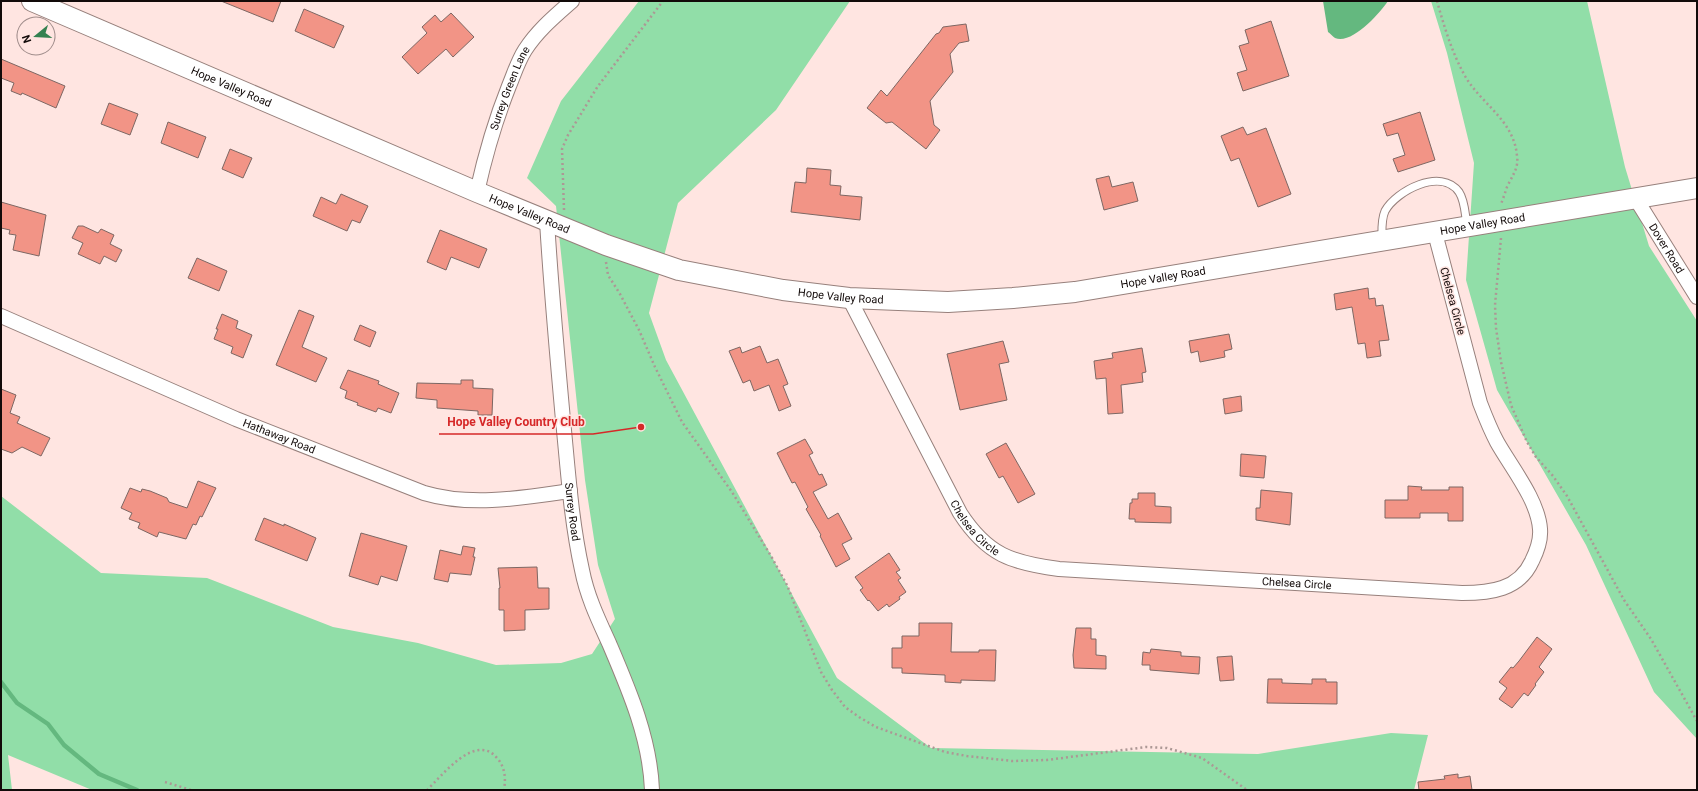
<svg xmlns="http://www.w3.org/2000/svg" width="1698" height="791" font-family="Roboto,sans-serif">
<rect width="100%" height="100%" fill="#ffe5e1"/>
<path fill="#91dea8" d="M639 1H850L776 110 678 203 649 313 666 360 837 678 931 748 1258 754 1391 733 1428 735 1414 790H92L8 755 12 790H1V496L101 573 207 578 333 627 418 643 496 665 561 663 592 654 615 619 598 565 585 480 556 206 527 178 561 101Z
M1431 1H1587L1625 167 1649 246 1697 321V739L1654 692 1586 545 1497 390 1466 280 1474 163 1447 53Z"/>
<path fill="#64b87f" d="M1323 1H1388C1380 13 1352 45 1335 38 1333 37 1330 33 1328 32Z"/>
<g fill="none" stroke-linecap="round" stroke-linejoin="round">
<path stroke="#64b87f" stroke-width="4.5" d="M1 682 17 703 48 724 64 745 99 774 137 790"/>
</g>
<path fill="#f29486" stroke="#7d6763" d="M221 1H281L273 22Z
M304 9 344 26 334 48 295 31Z
M451 13 474 37 453 57 446 49 418 74 402 57 427 33 422 27 435 15 441 22Z
M1271 21 1289 76 1243 91 1237 73 1247 70 1239 46 1249 43 1245 30Z
M966 24 969 41 959 43 950 54 953 72 930 101 934 125 940 130 926 149 892 122 886 123 867 108 881 90 887 96 936 34 939 33 943 27Z
M1 59 65 86 56 108 22 93 21 95 11 91 14 83 1 78Z
M109 103 138 114 130 135 101 124Z
M1420 112 1435 160 1398 172 1393 159 1405 155 1398 133 1387 136 1383 124Z
M168 122 206 137 198 158 161 143Z
M1243 127 1247 135 1266 128 1291 194 1258 207 1239 158 1231 161 1221 136Z
M230 149 252 158 243 178 222 169Z
M807 168 831 170 830 185 841 186 840 195 862 197 860 220 791 212 795 182 806 183Z
M1109 176 1112 187 1133 182 1138 201 1104 210 1096 179Z
M341 194 368 206 360 223 352 220 347 231 313 216 321 197 336 204Z
M1 202 46 215 39 256 13 250 16 235 9 234 10 230 1 228Z
M78 226H83L98 233 101 229 114 235 110 244 122 250 116 262 104 256 100 264 78 254 83 243 72 238Z
M440 230 487 249 479 268 451 257 446 270 427 262Z
M197 258 227 271 219 291 188 278Z
M1368 288 1369 299 1375 298 1376 306 1383 305 1389 340 1379 341 1381 356 1367 358 1365 343 1358 344 1352 307 1336 310 1334 294Z
M299 310 314 316 302 347 327 358 316 382 276 365Z
M222 314 238 321 236 328 252 335 243 358 231 353 233 347 214 339 218 329H216Z
M360 325 376 332 370 347 354 340Z
M1229 334 1232 349 1224 351 1225 357 1200 362 1198 351 1191 353 1189 341Z
M1003 341 1009 362 999 364 1007 400 960 410 947 354Z
M760 346 767 363 778 359 788 384 783 386 791 406 779 411 769 385 754 391 750 380 743 383 729 351 740 347 742 353Z
M1142 348 1146 372 1142 373 1143 382 1121 385 1123 413 1108 414 1106 378 1096 379 1094 361 1113 358 1112 353Z
M348 370 379 381 378 384 399 393 391 413 378 408 376 412 357 405 358 403 345 398 347 391 340 388Z
M461 380H473V388L493 389 492 415H478V411L437 408V400L416 398 417 383 461 384Z
M1 389 16 395 10 413 20 417 17 423 50 438 41 456 22 447 12 453 1 449Z
M1241 396 1242 411 1225 414 1223 399Z
M805 439 813 453 809 455 819 475 822 474 827 485 813 492 828 519 838 513 852 539 842 544 850 559 836 567 820 536 821 535 806 509 808 507 795 482 792 483 777 453Z
M1006 443 1035 494 1018 503 1003 476 999 478 986 454Z
M1241 454 1266 456 1264 478 1240 476Z
M198 481 216 488 202 517 200 516 196 525 193 524 186 539 159 532 157 537 138 528 140 523 129 519 132 513 121 508 130 488 141 492 142 489 150 491 167 498 169 502 187 508Z
M1408 486 1422 487 1421 490H1449V487H1463V521H1448V513H1420V518H1385V500H1408Z
M1261 490 1292 493 1290 525 1256 520V508H1260Z
M1138 493H1155V506L1171 507V523L1135 522V519H1129L1130 503H1132V499H1138Z
M264 518 284 526V524L316 538 307 561 255 540Z
M361 533 407 546 397 581 381 576 378 585 349 576Z
M463 546 475 548 473 557H475L471 575 450 573 448 582 434 579 440 550 461 555Z
M889 553 900 570 896 572 901 578 898 580 906 592 899 597 900 599 889 607 887 604 878 611 869 600 868 601 860 590 863 588 855 577Z
M537 567 538 588H549V609L525 610V630L504 631V610H499V588H500L498 568Z
M919 623H952L951 652H979V650H996L995 681 961 680V683L945 682V675L902 673V668H892V648H902V636H919Z
M1076 628H1091V639H1096V655L1106 656V669L1074 668 1073 655Z
M1537 637 1552 649 1539 667 1544 672 1535 684 1536 685 1528 696 1524 693 1512 708 1499 699 1507 688 1499 682 1511 667 1513 668 1519 661Z
M1151 649 1181 652V656L1200 657 1199 674 1150 670V665H1142L1143 652 1150 653Z
M1232 656 1234 680 1220 681 1217 657Z
M1268 679H1282V683L1312 684V679H1326V682H1337V704L1267 703Z
M1458 774V778L1470 776 1472 790H1419L1418 782 1445 779 1444 776Z"/>
<g fill="none" stroke-linecap="round" stroke-linejoin="round">
<g stroke="#97807c" stroke-width="9">
<path id="lane" d="M1382 239C1382 230 1381 220 1385 211 1396 191 1441 167 1459 192 1465 201 1465 214 1467 225"/>
</g>
<g stroke="#97807c" stroke-width="16">
<g id="street">
<path id="s1" d="M477 192C485 156 495 121 509 86 514 74 518 61 525 50 538 30 555 16 572 1"/>
<path id="s2" d="M1636 199 1697 297"/>
<path id="s3" d="M547 221C551 288 557 354 563 420 568 470 571 520 582 570 587 596 598 619 609 643 629 690 650 738 652 790"/>
<path id="s4" d="M849 298 960 513C987 555 1012 563 1059 569L1462 593C1490 593 1519 590 1532 561 1537 551 1541 540 1540 529 1538 500 1511 467 1497 442 1490 429 1485 416 1480 403L1435 233"/>
<path id="s5" d="M1 316 236 419 424 493C471 507 522 498 570 491"/>
</g>
</g>
<g stroke="#97807c" stroke-width="22">
<g id="secondary">
<path id="s6" d="M32 1 477 192 606 245 679 270 783 290 849 298 948 302 1013 298 1075 292 1697 188"/>
</g>
</g>
<path stroke="#ac9895" stroke-width="2.5" stroke-dasharray="2 3" stroke-linecap="butt" d="M1437 1C1444 26 1452 53 1465 76 1481 104 1514 120 1517 156 1519 168 1512 176 1507 187 1505 193 1503 199 1501 204
M564 210 562 149 568 135 598 86 663 1
M1501 238 1495 305 1496 328 1501 362 1511 405 1527 442 1536 457 1553 476 1567 496 1624 600 1651 639 1697 721
M606 262 608 275 620 294 639 330 655 367 682 422 732 492 771 556 787 585 821 672 832 690 845 707 859 717 876 727 945 752 967 756 1012 761 1047 760 1146 747 1167 748 1202 758 1247 790
M165 782 191 790
M427 790C442 776 475 732 497 758 505 767 506 778 504 790"/>
<use href="#lane" stroke="#fff" stroke-width="7"/>
<use href="#street" stroke="#fff" stroke-width="14"/>
<use href="#secondary" stroke="#fff" stroke-width="20"/>
</g>
<g text-anchor="middle" stroke-width="3" stroke-linejoin="round" paint-order="stroke">
<g font-size="11" fill="#120a09" stroke="#ffe5e1">
<text dy="4" stroke="none"><textPath href="#s6" startOffset="217">Hope Valley Road</textPath></text>
<text dy="4" stroke="none"><textPath href="#s1" startOffset="109">Surrey Green Lane</textPath></text>
<text dy="4" stroke="none"><textPath href="#s6" startOffset="541">Hope Valley Road</textPath></text>
<text dy="4" stroke="none"><textPath href="#s6" startOffset="1513">Hope Valley Road</textPath></text>
<text dy="4" stroke="none"><textPath href="#s2" startOffset="58">Dover Road</textPath></text>
<text dy="4" stroke="none"><textPath href="#s6" startOffset="1189">Hope Valley Road</textPath></text>
<text dy="4" stroke="none"><textPath href="#s6" startOffset="865">Hope Valley Road</textPath></text>
<text transform="translate(1453 301) rotate(75)" y="4">Chelsea Circle</text>
<text dy="4" stroke="none"><textPath href="#s5" startOffset="303">Hathaway Road</textPath></text>
<text dy="4" stroke="none"><textPath href="#s3" startOffset="292">Surrey Road</textPath></text>
<text dy="4" stroke="none"><textPath href="#s4" startOffset="263">Chelsea Circle</textPath></text>
<text dy="4" stroke="none"><textPath href="#s4" startOffset="599">Chelsea Circle</textPath></text>
</g>
</g>
<path fill="none" stroke="#d62828" stroke-width="1.5" d="M641 427L593 434H439"/>
<circle fill="#d62828" stroke="#ffe5e1" stroke-width="1.5" cx="641" cy="427" r="4"/>
<g font-size="12" text-anchor="middle" font-weight="bold" fill="#d62828" stroke="#ffe5e1" stroke-width="3" stroke-linejoin="round" paint-order="stroke">
<text x="516" y="426">Hope Valley Country Club</text>
</g>
<rect width="1698" height="791" fill="none" stroke="#120a09" stroke-width="4"/>
<g transform="translate(36 36) rotate(252)"><circle r="19" fill="#ffe5e1" stroke="#a08d8b"/>
<path d="M0-3L7 15L0 10L-7 15Z" fill="#348150"/>
<text y="-6" font-size="11" font-weight="bold" text-anchor="middle" fill="#120a09">N</text>
</g>
</svg>
